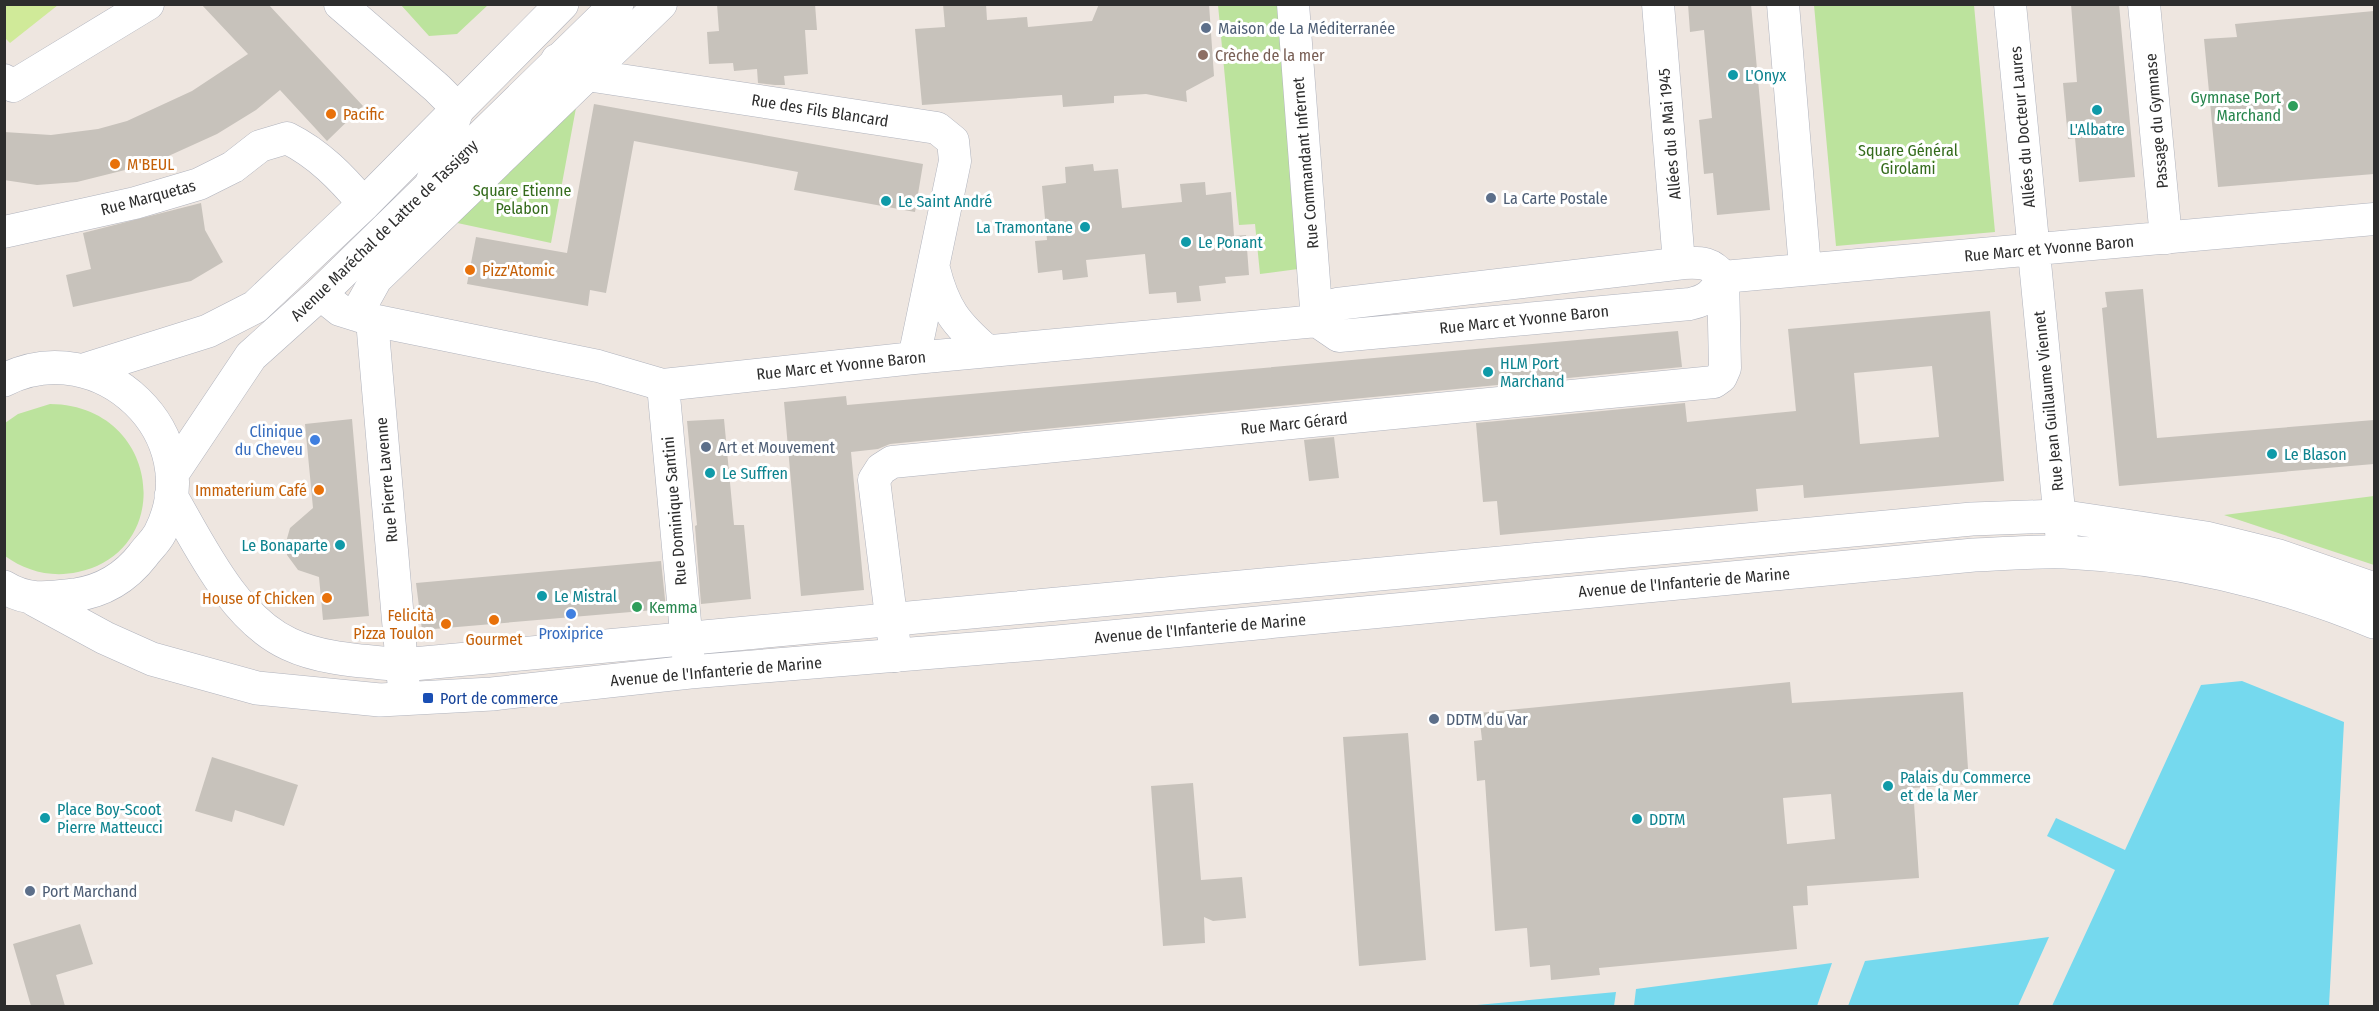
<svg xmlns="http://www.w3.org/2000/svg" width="2379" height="1011" viewBox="0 0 2379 1011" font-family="'Fira Sans Condensed',sans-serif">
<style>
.green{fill:#bce39d}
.pitch{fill:#d0ea99}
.water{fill:#75d9ee}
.building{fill:#c7c2bb;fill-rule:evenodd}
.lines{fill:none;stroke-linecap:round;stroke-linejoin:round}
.street-casing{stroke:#b0b3bd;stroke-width:33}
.secondary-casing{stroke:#b0b3bd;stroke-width:34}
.street{stroke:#fff;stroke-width:32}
.secondary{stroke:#fff;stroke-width:33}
.service-dot{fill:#5c6f8a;stroke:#fff;stroke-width:2}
.education-dot{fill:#8d6e63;stroke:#fff;stroke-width:2}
.culture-dot{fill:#0f9aa8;stroke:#fff;stroke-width:2}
.leisure-dot{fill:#2e9e5b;stroke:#fff;stroke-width:2}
.food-dot{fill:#e8710a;stroke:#fff;stroke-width:2}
.shop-dot{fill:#3f7fe0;stroke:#fff;stroke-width:2}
.transit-dot{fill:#1a4fb4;stroke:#fff;stroke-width:2}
.labels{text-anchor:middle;stroke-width:6;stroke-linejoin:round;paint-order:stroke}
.service-label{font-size:16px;fill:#4e5e75;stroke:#fff;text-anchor:start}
.education-label{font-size:16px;fill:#785e54;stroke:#fff;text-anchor:start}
.culture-label{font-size:16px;fill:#0d838f;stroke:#fff;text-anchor:start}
.leisure-label{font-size:16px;fill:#27864d;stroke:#fff;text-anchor:end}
.street-label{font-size:16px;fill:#2d2d2d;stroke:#fff}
.food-label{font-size:16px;fill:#c56008;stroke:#fff;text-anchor:start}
.park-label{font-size:16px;fill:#346b1c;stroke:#fff}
.shop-label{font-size:16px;fill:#366cbe;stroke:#fff;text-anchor:end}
.transit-label{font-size:16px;fill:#164399;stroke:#fff;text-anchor:start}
</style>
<rect width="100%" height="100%" fill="#eee6e0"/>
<!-- green -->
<path class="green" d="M401,5H488L457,34L429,36Z
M1218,5H1293L1313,267L1260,274L1255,224L1239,225Z
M1814,5H1974L1995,232L1836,246Z
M578,97L551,243L448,221Z
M50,404C161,405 177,551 78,572C51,578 26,571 5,556V423L18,414Z
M2374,496V565L2224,515Z"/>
<!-- pitch -->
<path class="pitch" d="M4,5L5,4L58,5L10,43L5,38Z"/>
<!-- water -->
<path class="water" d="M2242,681L2344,722L2329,1006H2052L2115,870L2047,836L2056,818L2125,850L2201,685Z
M2049,937L2018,1006H1848L1865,961Z
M1832,963L1817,1006H1634L1636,989Z
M1616,992L1614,1006H1464H1466Z"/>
<!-- building -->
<path class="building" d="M201,4H268L363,106L327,141L280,90L256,110L217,134L153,163L77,182L37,185L4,180V132L51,135L98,129L127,121L192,91L248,54Z
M717,4H815L817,30H805L808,74L784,76L785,85H775L758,83L757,69L734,71L733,63L709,64L707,32L719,31Z
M943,4H986L987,20L1027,17L1028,27L1092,21L1099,4H1209L1214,76L1186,91L1187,102L1146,94L1114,96V103L1063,107L1062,95L922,105L915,29L945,27Z
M1688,4H1751L1770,210L1717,215L1713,173L1704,174L1699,120L1712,118L1704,30L1690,32Z
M2071,4H2119L2135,177L2079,182L2075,138L2068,139L2063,83L2077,82Z
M2374,11V174L2218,187L2204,39L2237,37L2235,24Z
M594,104L923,164L915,212L794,190L798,172L634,141L606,293L590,290L588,306L467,284L476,237L567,253Z
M1093,164L1094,171L1118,169L1122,208L1182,202L1180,184L1205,182L1206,195L1231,192L1234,236L1246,235L1249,275L1225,277L1226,283L1199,286L1201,301L1177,303L1176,292L1149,294L1145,254L1086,260L1088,277L1063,280L1062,270L1038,273L1035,241L1047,240L1042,186L1066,183L1065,167Z
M201,203L205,230L223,262L191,281L73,307L66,275L91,269L83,233Z
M2143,289L2157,438L2374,420V464L2119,486L2102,308L2107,307L2105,292Z
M1990,311L2004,481L1804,498L1803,485L1756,489L1758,511L1500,535L1497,501L1483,502L1476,423L1685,403L1687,422L1796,411L1788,329ZM1932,366L1939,437L1860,444L1854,373Z
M1678,331L1682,367L890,444L878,449L851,452L864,590L801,596L784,402L846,396L847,405Z
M352,419L369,616L323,620L319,577L298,570L287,555L286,542L290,528L313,508L305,424Z
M724,419L734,525H744L751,599L701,604L695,526L697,525L687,421Z
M1334,437L1339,478L1309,481L1304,440Z
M661,561L666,609L422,630L416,583Z
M1790,682L1792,703L1963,692L1969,784L1913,788L1919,878L1807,886L1808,905L1793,906L1797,949L1599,968L1600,975L1551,980L1550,965L1530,967L1527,928L1495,931L1485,780L1477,781L1474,741L1482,740L1479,713ZM1831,794L1835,839L1787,844L1783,798Z
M1408,733L1426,960L1359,966L1343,737Z
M212,757L298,785L284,826L235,810L232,822L195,811Z
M1193,783L1201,880L1242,877L1246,918L1213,921L1204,917L1205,943L1163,946L1151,786Z
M80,924L93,964L56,975L65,1006H31L13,944Z"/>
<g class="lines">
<!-- street casing -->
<g class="street-casing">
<path id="street" d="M340,4L437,88L458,109L431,184
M1293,4L1317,321
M1658,4L1679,263
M1783,4L1805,268
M2010,4L2063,552
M2144,4L2166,238
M557,60L587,75L937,128L953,141L955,161L914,358
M4,80L13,86L148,4
M4,232L135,203L199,184L233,167L260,146L287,138C319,154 341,177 364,204
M934,269C944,309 956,324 987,351
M1723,277L2374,219
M320,294L340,310L372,320L598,366L663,385L914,358L1317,321L1337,304L1684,263C1702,262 1712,263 1723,277
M356,315L376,279L661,4
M372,320L404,689
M1317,321L1339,336L1690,304C1708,300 1714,294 1723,277
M663,385L689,665
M896,656L874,480L881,469L892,462L1714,382L1721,377L1725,368L1723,277"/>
</g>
<!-- secondary casing -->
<g class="secondary-casing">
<path id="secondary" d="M84,370L208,331L255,307L364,204L562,4
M4,380C100,331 210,435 160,533C156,541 148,548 143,555C126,577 103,591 75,595C49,598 28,602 4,587
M172,474L251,356L320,294L617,4
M171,496C200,546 234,619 289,644C323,660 365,661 402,665L1972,519L2059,516L2206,538L2279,556L2374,589
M35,600L105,638L152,659L257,688L380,700L492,694L690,672L1057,642L1974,555C2004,554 2035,551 2065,552C2169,557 2279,582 2374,622"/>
</g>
<!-- street -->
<use href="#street" class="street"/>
<!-- secondary -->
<use href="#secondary" class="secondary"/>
</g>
<!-- markers -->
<g class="service-dot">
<circle cx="1206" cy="28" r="6"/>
<circle cx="1491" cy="198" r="6"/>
<circle cx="706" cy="447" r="6"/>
<circle cx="1434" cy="719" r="6"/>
<circle cx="30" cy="891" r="6"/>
</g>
<circle class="education-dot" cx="1203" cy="55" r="6"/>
<g class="culture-dot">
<circle cx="1733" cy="75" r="6"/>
<circle cx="2097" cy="110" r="6"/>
<circle cx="886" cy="201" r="6"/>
<circle cx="1085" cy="227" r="6"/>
<circle cx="1186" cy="242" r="6"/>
<circle cx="1488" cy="372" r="6"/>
<circle cx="2272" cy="454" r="6"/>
<circle cx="710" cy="473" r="6"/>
<circle cx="340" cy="545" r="6"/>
<circle cx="542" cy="596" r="6"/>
<circle cx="1888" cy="786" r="6"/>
<circle cx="45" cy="818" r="6"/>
<circle cx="1637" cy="819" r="6"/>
</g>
<g class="leisure-dot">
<circle cx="2293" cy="106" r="6"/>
<circle cx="637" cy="607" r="6"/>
</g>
<g class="food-dot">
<circle cx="331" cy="114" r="6"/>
<circle cx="115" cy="164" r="6"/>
<circle cx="470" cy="270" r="6"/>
<circle cx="319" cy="490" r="6"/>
<circle cx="327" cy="598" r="6"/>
<circle cx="494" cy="620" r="6"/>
<circle cx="446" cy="624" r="6"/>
</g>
<g class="shop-dot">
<circle cx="315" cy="440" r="6"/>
<circle cx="571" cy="614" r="6"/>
</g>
<rect class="transit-dot" x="422" y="692" width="12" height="12" rx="3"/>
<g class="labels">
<!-- service labels -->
<g class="service-label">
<text x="1218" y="34">Maison de La Méditerranée</text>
<text x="1503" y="204">La Carte Postale</text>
<text x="718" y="453">Art et Mouvement</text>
<text x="1446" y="725">DDTM du Var</text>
<text x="42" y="897">Port Marchand</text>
</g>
<!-- education labels -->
<g class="education-label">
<text x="1215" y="61">Crèche de la mer</text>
</g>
<!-- culture labels -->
<g class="culture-label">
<text x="1745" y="81">L'Onyx</text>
<text x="2097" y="135" text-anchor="middle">L'Albatre</text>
<text x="898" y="207">Le Saint André</text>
<text x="1073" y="233" text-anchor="end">La Tramontane</text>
<text x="1198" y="248">Le Ponant</text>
<text x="1500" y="369">HLM Port<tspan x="1500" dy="18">Marchand</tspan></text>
<text x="2284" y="460">Le Blason</text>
<text x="722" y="479">Le Suffren</text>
<text x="328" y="551" text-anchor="end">Le Bonaparte</text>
<text x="554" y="602">Le Mistral</text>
<text x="1900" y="783">Palais du Commerce<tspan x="1900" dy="18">et de la Mer</tspan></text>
<text x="57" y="815">Place Boy-Scoot<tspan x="57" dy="18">Pierre Matteucci</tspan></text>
<text x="1649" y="825">DDTM</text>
</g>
<!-- leisure labels -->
<g class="leisure-label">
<text x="2281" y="103">Gymnase Port<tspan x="2281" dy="18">Marchand</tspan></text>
<text x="649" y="613" text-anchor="start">Kemma</text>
</g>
<!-- street labels -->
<g class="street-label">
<text transform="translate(820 110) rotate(9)" y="6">Rue des Fils Blancard</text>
<text transform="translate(2156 121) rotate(-95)" y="6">Passage du Gymnase</text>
<text transform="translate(2022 127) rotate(-95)" y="6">Allées du Docteur Laures</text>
<text transform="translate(1669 134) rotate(-95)" y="6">Allées du 8 Mai 1945</text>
<text transform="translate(1305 163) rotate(-95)" y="6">Rue Commandant Infernet</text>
<text transform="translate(148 197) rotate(-15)" y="6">Rue Marquetas</text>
<text transform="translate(384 230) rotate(-44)" y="6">Avenue Maréchal de Lattre de Tassigny</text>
<text transform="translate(2049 248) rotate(-5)" y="6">Rue Marc et Yvonne Baron</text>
<text transform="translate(1524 319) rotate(-6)" y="6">Rue Marc et Yvonne Baron</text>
<text transform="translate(841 365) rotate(-6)" y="6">Rue Marc et Yvonne Baron</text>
<text transform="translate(2048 401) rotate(-96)" y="6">Rue Jean Guillaume Viennet</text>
<text transform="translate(1294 423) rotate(-6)" y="6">Rue Marc Gérard</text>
<text transform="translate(386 480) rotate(-95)" y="6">Rue Pierre Lavenne</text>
<text transform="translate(674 511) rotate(-95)" y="6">Rue Dominique Santini</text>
<text transform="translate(1684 582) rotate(-5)" y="6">Avenue de l'Infanterie de Marine</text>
<text transform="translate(1200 628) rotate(-5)" y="6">Avenue de l'Infanterie de Marine</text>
<text transform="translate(716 671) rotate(-5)" y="6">Avenue de l'Infanterie de Marine</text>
</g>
<!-- food labels -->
<g class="food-label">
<text x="343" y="120">Pacific</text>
<text x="127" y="170">M'BEUL</text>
<text x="482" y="276">Pizz'Atomic</text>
<text x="307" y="496" text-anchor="end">Immaterium Café</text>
<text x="315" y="604" text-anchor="end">House of Chicken</text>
<text x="434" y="621" text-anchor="end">Felicità<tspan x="434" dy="18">Pizza Toulon</tspan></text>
<text x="494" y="645" text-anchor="middle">Gourmet</text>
</g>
<!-- park labels -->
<g class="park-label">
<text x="1908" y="156">Square Général<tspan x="1908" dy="18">Girolami</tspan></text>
<text x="522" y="196">Square Etienne<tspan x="522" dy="18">Pelabon</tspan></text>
</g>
<!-- shop labels -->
<g class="shop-label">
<text x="303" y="437">Clinique<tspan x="303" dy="18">du Cheveu</tspan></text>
<text x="571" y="639" text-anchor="middle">Proxiprice</text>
</g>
<!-- transit labels -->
<g class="transit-label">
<text x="440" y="704">Port de commerce</text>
</g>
</g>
<!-- border -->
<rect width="2379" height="1011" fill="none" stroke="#2d2d2d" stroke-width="12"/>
</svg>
